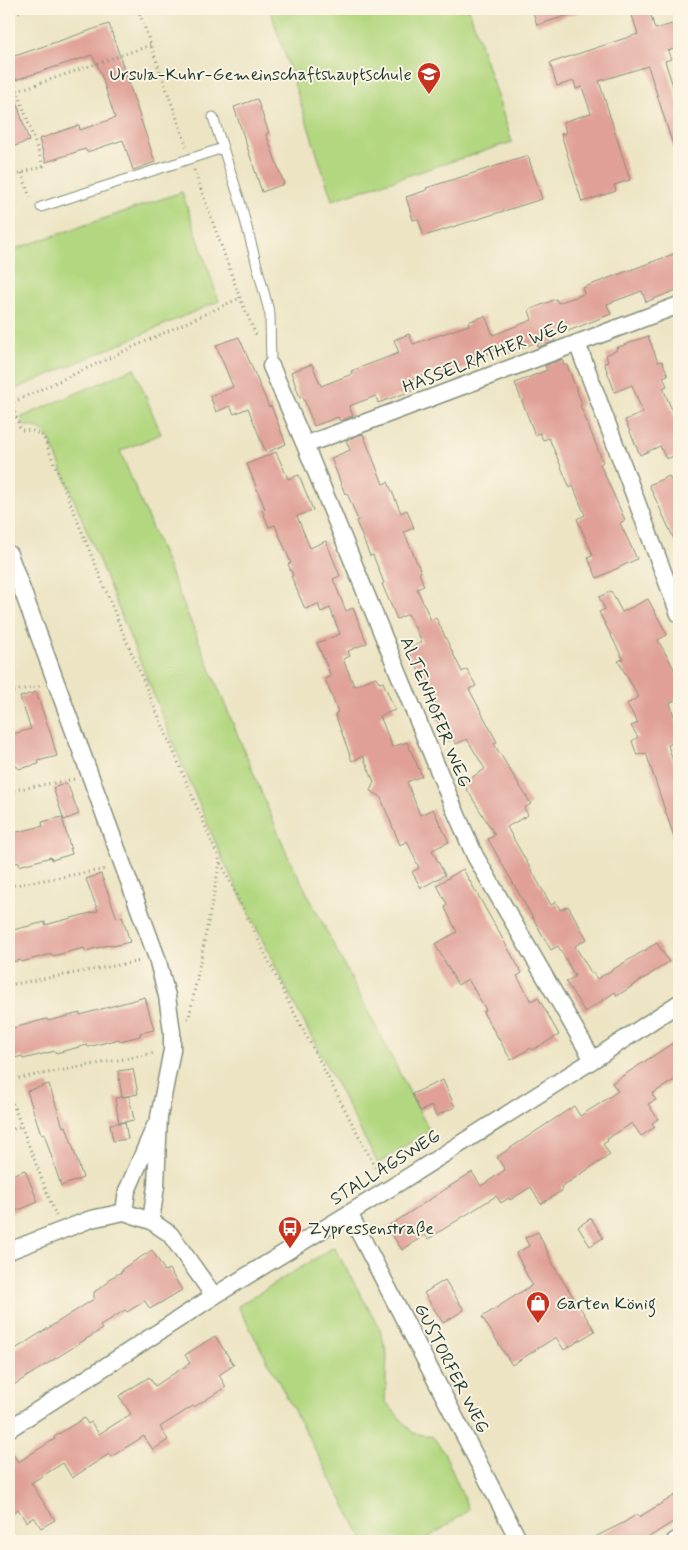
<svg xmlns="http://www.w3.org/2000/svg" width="688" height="1550" viewBox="0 0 688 1550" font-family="Mynerve,sans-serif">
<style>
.green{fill:#b3d780;stroke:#698a5a}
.building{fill:#e0a097}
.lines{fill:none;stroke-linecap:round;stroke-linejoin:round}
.service-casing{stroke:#86907c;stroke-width:11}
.minor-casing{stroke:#86907c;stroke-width:19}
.path{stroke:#86907c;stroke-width:3;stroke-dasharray:1 4;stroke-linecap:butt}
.service{stroke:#fff;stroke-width:9}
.minor{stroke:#fff;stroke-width:16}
.labels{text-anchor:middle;stroke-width:4;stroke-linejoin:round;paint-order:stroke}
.poi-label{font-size:18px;fill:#1f3d34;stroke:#fcf5e5;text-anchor:start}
.street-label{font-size:18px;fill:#1f3d34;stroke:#fcf5e5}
</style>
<rect width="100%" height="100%" fill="#fcf5e5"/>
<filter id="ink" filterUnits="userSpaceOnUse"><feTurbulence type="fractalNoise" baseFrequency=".02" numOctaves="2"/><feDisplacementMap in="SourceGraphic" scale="10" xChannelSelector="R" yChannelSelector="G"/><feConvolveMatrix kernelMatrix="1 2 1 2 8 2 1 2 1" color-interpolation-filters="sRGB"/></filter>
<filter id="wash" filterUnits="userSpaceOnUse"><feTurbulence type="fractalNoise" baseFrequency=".0096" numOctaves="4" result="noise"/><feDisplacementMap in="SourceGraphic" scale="20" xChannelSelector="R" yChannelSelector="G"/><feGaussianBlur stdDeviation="1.12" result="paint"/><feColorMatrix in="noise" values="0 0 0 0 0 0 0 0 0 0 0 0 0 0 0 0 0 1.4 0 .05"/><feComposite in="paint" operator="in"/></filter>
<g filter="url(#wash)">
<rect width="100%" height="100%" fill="#ece4c3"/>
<!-- green -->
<path class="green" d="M270,9H469L512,142L332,200Z
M182,192L219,301L9,392V251Z
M134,368L161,434L120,451L287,854L429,1130L378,1164L287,990L223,860L179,757L49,438C42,430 35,425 23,426L22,417Z
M334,1247L380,1329L387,1354L385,1401L413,1433L433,1437L444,1452L469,1510L424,1541H364L238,1306Z"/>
<g id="blocks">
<!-- building -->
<path class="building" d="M532,9H579V12L537,25Z
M630,9H649L655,29L679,22V47L668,51L671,59L665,61L679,105V154L676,155L648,66L599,81L630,180L614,185L616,191L582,202L561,134L566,133L563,122L591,113L582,87L576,89L574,81L557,86L550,63L638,34Z
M109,24L155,162L133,170L123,140L87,152L85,149L46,162L39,139L79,125L80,130L115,118L100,71L92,55L9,82V58Z
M12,88L29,141L9,148V89Z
M257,99L269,133L266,134L284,184L262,192L234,107Z
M528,156L542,199L424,236L418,219L413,220L406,197L427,190L426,188Z
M679,252V289L646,302L642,291L607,304L611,314L553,337L555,341L538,347L537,342L508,353L505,346L475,359L477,364L442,378L439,370L410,380L414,390L378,403L376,396L349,406L353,416L340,421L338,417L314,426L303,397L300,398L291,372L312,364L321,386L352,374L351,371L399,353L394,340L409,334L413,344L469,325L468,322L485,316L493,335L532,320L529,310L556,299L558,303L584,294L582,288Z
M648,336L658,362L662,361L668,375L663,377L667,386L663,388L679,428V454L666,459L660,446L640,455L625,420L643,413L632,385L615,392L604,363L608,362L606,355L617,350L616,348Z
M239,337L269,407L271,406L286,444L266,453L248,408L234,414L230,406L216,412L210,396L233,387L216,345Z
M562,359L564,365H567L582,404L580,405L603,462L600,464L625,520L620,523L637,559L597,578L588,558L593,555L577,519L585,515L573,486L570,488L549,438L543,440L540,433L535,435L515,383L547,370L545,366Z
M363,434L383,484L388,482L401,513L407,510L414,528L404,532L421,572L419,573L424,586L417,589L431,620L436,618L462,672L467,669L476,686L469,689L497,742L494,744L531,804L524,808L528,815L507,827L551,905L556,902L560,910L568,906L587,939L575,946L592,974L593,973L597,979L657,943L669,962L617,996L615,992L585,1012L566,982L575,976L558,946L551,950L488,839L495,835L463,783L485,769L467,739L456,744L453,739L449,741L434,715L437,714L433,707L436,705L408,649L422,642L408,614L397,619L382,584L384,583L373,555L370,556L356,521L358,520L347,493L345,494L331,458L350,450L346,440Z
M276,452L288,479L299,475L313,510L297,516L310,548L326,541L340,576L333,579L346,611L353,608L367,643L348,651L350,656L343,659L354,686L376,677L379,683L383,682L395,710L380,716L390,741L392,747L407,742L422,776L407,782L420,815L433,809L449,842L432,850L445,875L421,888L412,872L419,868L407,841L400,845L380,796L370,791L374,782L363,756L352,761L335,714L338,712L325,679L331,676L317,643L340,634L330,608L321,612L318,604L305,609L291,576H293L288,564L291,563L275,525L269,527L262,510L265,509L247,464Z
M669,476L679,498V550L649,485Z
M611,591L622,612L648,599L667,635L658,640L679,678V698L670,703L679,733V741L668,745L679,780V843H676L646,753L637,755L632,741L638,737L631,726L638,723L627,704L639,697L618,661L623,659L599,612L605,609L599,597Z
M36,692L51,735L57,756L38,761L39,764L18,769L17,766L9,768V735L31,729L20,697Z
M67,783L79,814L64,820L53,788Z
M62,817L72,854L52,860L51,857L19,866V862L9,865V834L43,826L42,822Z
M463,869L522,973L517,976L531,1001L538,997L559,1035L532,1050L531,1048L511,1060L483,1012L486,1010L468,979L458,985L435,944L457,932L445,908L447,904L437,885Z
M101,874L117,918L122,916L130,942L113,946L112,944L85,951L84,948L53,956L52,954L21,962L20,960L9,963V931L45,922V925L98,911L86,879Z
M145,997L154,1030L140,1033V1036L120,1041L119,1039L88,1047L87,1045L56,1053L55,1051L23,1059L22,1056L11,1059L9,1049V1029L47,1019L48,1021L80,1013V1015Z
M679,1039V1077L652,1094L656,1100L648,1104L658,1119L652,1123L655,1127L641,1136L632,1123L607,1139L608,1141L603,1144L610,1155L561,1187L563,1190L541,1204L531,1187L510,1200L509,1198L501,1203L496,1196L428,1239L425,1235L402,1250L387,1227L472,1172L481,1186L505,1170L497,1157L574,1106L580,1116L599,1104L618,1091L612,1083Z
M133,1069L138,1094L122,1097L118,1071Z
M443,1080L455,1107L436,1116L432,1106L420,1111L412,1094Z
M49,1084L63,1127L66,1126L83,1178L61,1186L44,1133L41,1134L27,1091Z
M129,1096L134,1120L119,1123L115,1098Z
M125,1122L128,1139L113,1141L110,1124Z
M25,1170L38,1202L9,1214V1176Z
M591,1218L603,1238L590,1246L578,1227Z
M538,1232L556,1270L595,1331L564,1350L556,1337L512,1365L482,1317L532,1285L516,1253L529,1246L525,1238Z
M152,1250L165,1271L169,1269L182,1290L150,1309L145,1301L127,1312L125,1310L100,1326L102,1329L9,1388V1353L94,1299V1292L109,1282L107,1280L123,1271L122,1269Z
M445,1280L464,1310L443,1323L424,1293Z
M215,1336L234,1365L219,1375L226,1387L194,1407L193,1406L160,1427L168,1440L153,1450L144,1436L111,1457L109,1454L72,1478L63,1463L31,1483L55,1520L41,1528L34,1517L26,1522L18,1509L9,1515V1448L18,1462L55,1439L54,1437L84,1418L88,1424L91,1422L99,1434L131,1414L119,1396L149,1377L155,1386L190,1363L185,1355Z
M679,1493V1518L643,1541H587L625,1522L637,1514L639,1517Z"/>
</g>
</g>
<g filter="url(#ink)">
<use href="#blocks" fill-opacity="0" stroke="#86907c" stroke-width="1"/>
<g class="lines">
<!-- service casing -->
<g class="service-casing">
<path id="service" d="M213,117L240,201L270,315L271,366
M41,207L223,148"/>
</g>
<!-- minor casing -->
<g class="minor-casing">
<path id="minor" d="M577,343L679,614
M271,366L305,445L453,806L475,856L593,1060
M305,445L679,305
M9,554L157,958L167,996L172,1032V1050L159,1117L156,1186L151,1221
M124,1212L127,1191L155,1126
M349,1213L519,1541
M9,1251L91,1219L124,1212L151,1221L170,1234L214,1296
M9,1429L214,1296L392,1187L593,1060L679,1003
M675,1541L679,1539"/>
</g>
<!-- path -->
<path class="path" d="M138,9L187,147
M9,15L27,9
M9,66L43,166L9,177
M17,91L151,45
M194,170L240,298L256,335
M22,173L30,198L33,200
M11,403L21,430L33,431L43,436L121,628L220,861L287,999L374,1165L381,1174
M9,404L240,298
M9,692L40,686
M9,791L75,779
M9,886L107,869
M9,985L141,961
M187,1019L189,1018L220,862
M9,1080L156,1053
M9,1094L56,1216
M9,1131L21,1126"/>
<!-- service -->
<use href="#service" class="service"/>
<!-- minor -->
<use href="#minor" class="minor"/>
</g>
</g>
<!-- icons -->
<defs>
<g id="school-pin" transform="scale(1.25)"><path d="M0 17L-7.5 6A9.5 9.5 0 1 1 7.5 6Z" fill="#c8321e" stroke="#fcf5e5"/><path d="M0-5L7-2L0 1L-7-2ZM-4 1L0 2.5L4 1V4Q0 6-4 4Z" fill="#fff"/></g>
<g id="bus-pin" transform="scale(1.25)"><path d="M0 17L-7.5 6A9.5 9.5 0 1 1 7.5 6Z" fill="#c8321e" stroke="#fcf5e5"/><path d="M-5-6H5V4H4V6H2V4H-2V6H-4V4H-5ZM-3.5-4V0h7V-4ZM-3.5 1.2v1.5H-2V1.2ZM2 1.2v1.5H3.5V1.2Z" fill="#fff"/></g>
<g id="shop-pin" transform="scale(1.25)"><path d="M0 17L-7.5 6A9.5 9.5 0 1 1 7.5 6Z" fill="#c8321e" stroke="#fcf5e5"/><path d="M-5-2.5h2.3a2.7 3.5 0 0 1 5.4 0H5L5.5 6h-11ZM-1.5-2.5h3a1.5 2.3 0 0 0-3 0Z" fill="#fff"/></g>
</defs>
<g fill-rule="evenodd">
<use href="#school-pin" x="429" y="74"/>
<use href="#bus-pin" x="290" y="1228"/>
<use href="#shop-pin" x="538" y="1303"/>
</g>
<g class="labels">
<!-- poi labels -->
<g class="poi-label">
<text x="412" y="80" text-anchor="end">Ursula-Kuhr-Gemeinschaftshauptschule</text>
<text x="308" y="1234">Zypressenstraße</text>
<text x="556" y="1309">Garten König</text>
</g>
<!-- street labels -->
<g class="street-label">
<text transform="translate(485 356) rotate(-21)" y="6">HASSELRATHER WEG</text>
<text transform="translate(436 712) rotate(68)" y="6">ALTENHOFER WEG</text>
<text transform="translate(385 1167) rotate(-32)" y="6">STALLAGSWEG</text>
<text transform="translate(452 1368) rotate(63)" y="6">GUSTORFER WEG</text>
</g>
</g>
<!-- margin -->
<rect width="688" height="1550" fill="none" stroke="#fcf5e5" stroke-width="30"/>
</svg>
